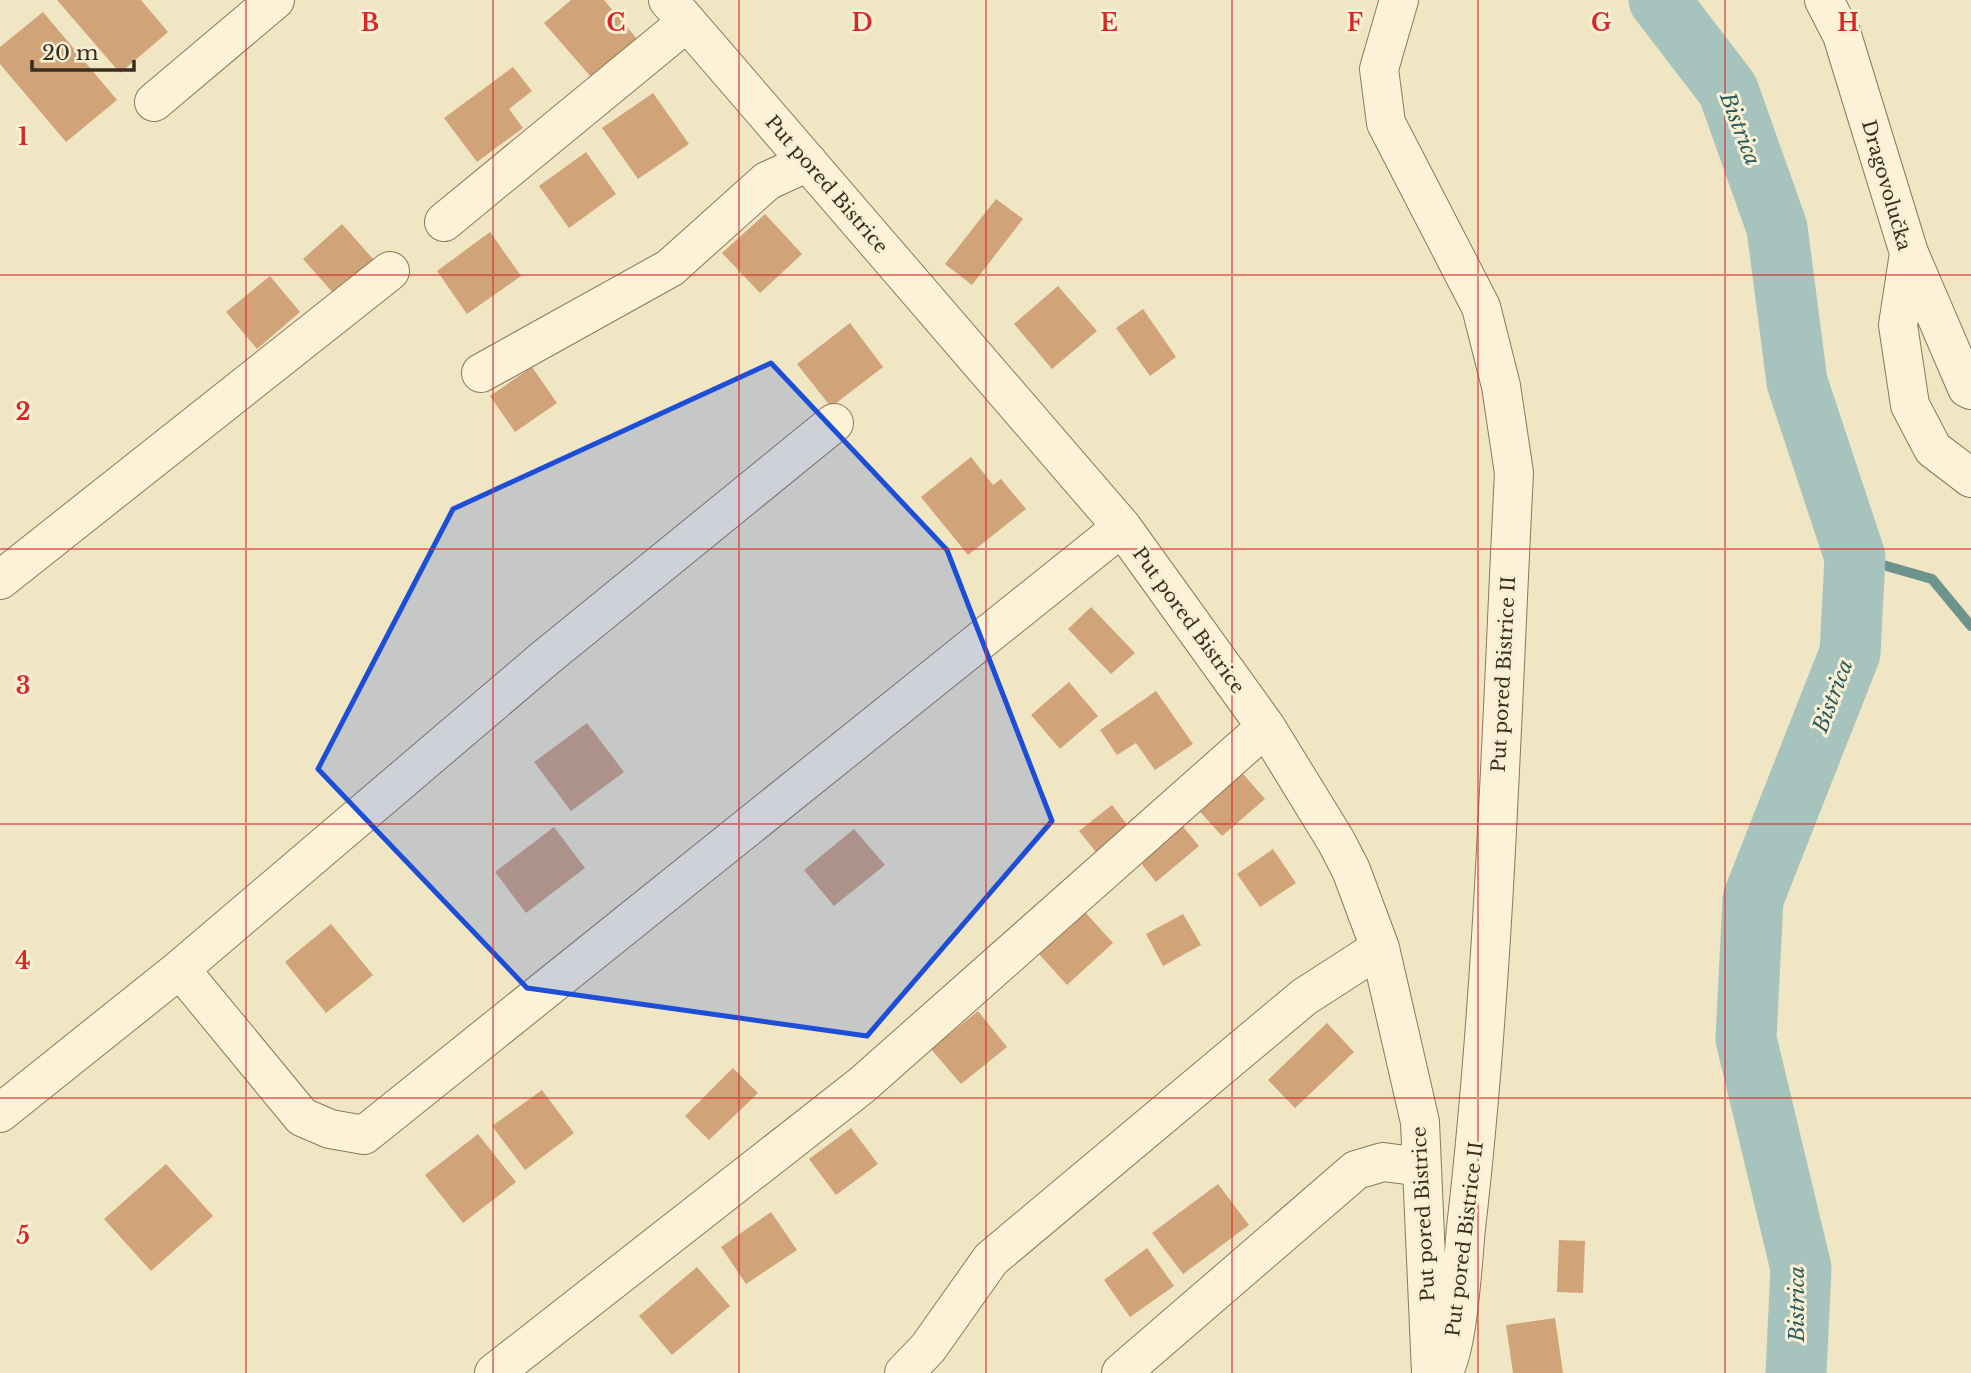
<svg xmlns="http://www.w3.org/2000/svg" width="1971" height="1373" viewBox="0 0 1971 1373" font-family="'Libre Baskerville',serif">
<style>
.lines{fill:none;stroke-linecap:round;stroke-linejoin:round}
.stream{stroke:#6c938c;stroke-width:10}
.river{stroke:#a6c4bd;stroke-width:61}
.building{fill:#d1a378}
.minor-casing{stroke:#8d7859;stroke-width:40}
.minor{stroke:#fbf2d8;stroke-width:38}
.marked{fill:#1d4ed8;fill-opacity:0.2;stroke:#1d4ed8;stroke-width:5;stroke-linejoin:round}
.grid{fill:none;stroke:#d62828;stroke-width:2;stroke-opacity:0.55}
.labels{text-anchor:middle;stroke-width:6;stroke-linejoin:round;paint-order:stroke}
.street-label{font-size:19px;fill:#3c2e1e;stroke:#f7f0d4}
.water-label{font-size:21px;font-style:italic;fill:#2d5c5c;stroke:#f7f0d4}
.grid-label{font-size:23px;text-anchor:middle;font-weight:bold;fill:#d62828;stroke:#f7f0d4;stroke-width:6;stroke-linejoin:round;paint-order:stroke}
</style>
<rect width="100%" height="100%" fill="#f1e6c4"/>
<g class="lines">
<!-- stream -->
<path class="stream" d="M1855,557L1932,579L1971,626"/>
<!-- river -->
<path class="river" d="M1659,0L1728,90L1777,228L1797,382L1855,557L1850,653L1753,899L1746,1039L1801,1268L1796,1373"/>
</g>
<!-- building -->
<path class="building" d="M57,0H141L168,32L120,73Z
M571,0H604L643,46L598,85L544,23Z
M43,12L117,100L66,142L0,64V47Z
M513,67L532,91L509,109L523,128L477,162L444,118Z
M653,93L689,144L638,179L602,128Z
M586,152L616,194L569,228L539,186Z
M996,199L1023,219L972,285L945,264Z
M765,214L802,254L760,293L722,253Z
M342,224L374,260L335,295L303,259Z
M490,232L521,276L467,314L437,271Z
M270,276L300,312L257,349L226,312Z
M1058,286L1097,331L1052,369L1014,324Z
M1143,309L1176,357L1150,376L1116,328Z
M850,323L883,367L831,407L797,364Z
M532,367L557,403L515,432L490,396Z
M971,457L993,485L1001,479L1026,509L968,555L921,497Z
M1091,607L1135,653L1111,674L1068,629Z
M1069,682L1098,716L1060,749L1031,715Z
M1156,691L1193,744L1155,770L1136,743L1117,755L1100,730Z
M587,723L624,772L571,811L534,762Z
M1237,767L1265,799L1222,836L1194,805Z
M1112,805L1129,827L1096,852L1079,831Z
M1175,817L1199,846L1156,882L1132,852Z
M554,827L585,868L526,913L495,872Z
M854,829L885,865L834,906L804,870Z
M1273,849L1296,883L1260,907L1237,874Z
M1085,912L1113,943L1067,985L1039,954Z
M1183,914L1201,945L1163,966L1146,934Z
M331,924L373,975L326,1013L285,962Z
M978,1011L1007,1047L961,1084L931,1049Z
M1327,1023L1354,1052L1295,1108L1268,1080Z
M733,1068L758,1093L709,1140L685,1116Z
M542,1090L574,1133L525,1170L492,1126Z
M851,1128L878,1164L836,1195L809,1159Z
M478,1134L516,1182L463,1223L425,1175Z
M166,1164L213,1216L151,1271L104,1219Z
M1218,1184L1249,1225L1183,1274L1152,1233Z
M771,1212L797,1250L746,1284L721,1247Z
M1559,1240L1585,1241L1583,1293L1557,1292Z
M1147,1248L1174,1286L1130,1317L1104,1280Z
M697,1267L730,1306L672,1355L639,1316Z
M1555,1318L1563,1373H1513L1506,1325Z"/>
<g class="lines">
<!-- minor casing -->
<g class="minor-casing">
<path id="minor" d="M668,0L1122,527L1266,727L1336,841L1351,870L1380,948L1420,1122L1431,1373
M1399,0L1379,69L1386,123L1481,307L1501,386L1514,473C1501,725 1495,977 1466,1228C1463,1259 1458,1350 1443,1373
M1824,0L1842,35L1909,253L1898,325L1910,405L1933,449L1971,478
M154,102L275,0
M444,222L686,23
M1909,253L1967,388L1971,390
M481,373L670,268L767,181L808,162
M0,580L390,271
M180,969L302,1117L330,1129L364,1135L1122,527
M0,1113L180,969L544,659L834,423
M494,1373L862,1085L1266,727
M904,1373L928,1348L991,1259L1304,997L1380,948
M1121,1373L1356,1170L1383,1162L1422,1167"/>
</g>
<!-- minor -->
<use href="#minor" class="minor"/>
</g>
<!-- marked area -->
<path class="marked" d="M771,363L947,550L1052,821L867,1036L527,988L318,769L453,509Z"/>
<!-- grid -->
<path class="grid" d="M246,0V1373M493,0V1373M739,0V1373M986,0V1373M1232,0V1373M1478,0V1373M1725,0V1373M0,275H1971M0,549H1971M0,824H1971M0,1098H1971"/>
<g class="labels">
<!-- street labels -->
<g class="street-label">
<text transform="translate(827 184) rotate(49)" y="7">Put pored Bistrice</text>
<text transform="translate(1887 185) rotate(74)" y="7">Dragovolučka</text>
<text transform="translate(1189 620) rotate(54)" y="7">Put pored Bistrice</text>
<text transform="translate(1503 674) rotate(-87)" y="7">Put pored Bistrice II</text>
<text transform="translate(1423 1214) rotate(-93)" y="7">Put pored Bistrice</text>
<text transform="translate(1464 1239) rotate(-83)" y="7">Put pored Bistrice II</text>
</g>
<!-- water labels -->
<g class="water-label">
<text transform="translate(1740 129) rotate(69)" y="7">Bistrica</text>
<text transform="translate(1833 696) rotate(-69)" y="7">Bistrica</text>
<text transform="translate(1797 1304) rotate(-90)" y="7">Bistrica</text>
</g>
</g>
<g class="grid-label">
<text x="370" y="31">B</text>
<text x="616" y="31">C</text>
<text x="862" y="31">D</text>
<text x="1109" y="31">E</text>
<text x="1355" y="31">F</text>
<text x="1601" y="31">G</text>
<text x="1848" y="31">H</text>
<text x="23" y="145">1</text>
<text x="23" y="420">2</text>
<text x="23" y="694">3</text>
<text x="23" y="969">4</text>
<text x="23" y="1244">5</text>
</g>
<!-- scale -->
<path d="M32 60v10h102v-10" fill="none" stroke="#3c2e1e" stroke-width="3.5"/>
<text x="42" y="60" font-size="21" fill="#3c2e1e" stroke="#f7f0d4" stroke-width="5" paint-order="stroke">20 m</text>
</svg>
